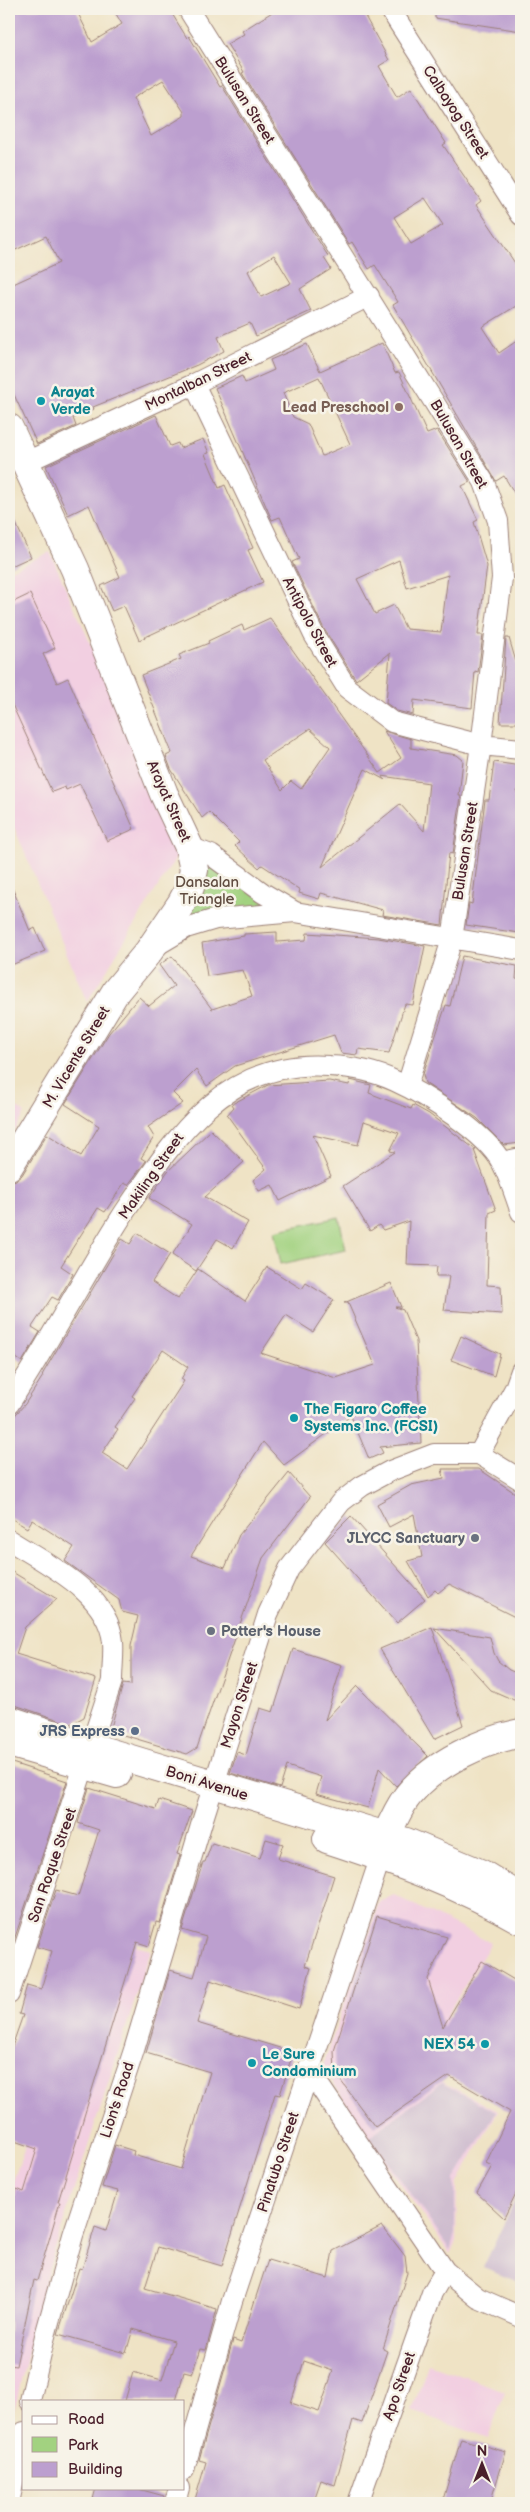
<svg xmlns="http://www.w3.org/2000/svg" width="530" height="2512" viewBox="0 0 530 2512" font-family="'Balsamiq Sans',sans-serif">
<style>
.built{fill:#f2cfe1}
.industrial{fill:#cfbdcf}
.green{fill:#a2d280;stroke:#767856}
.building{fill:#bc9fcf;fill-rule:evenodd}
.lines{fill:none;stroke-linecap:round;stroke-linejoin:round}
.street-casing{stroke:#9c8178;stroke-width:22}
.secondary-casing{stroke:#9c8178;stroke-width:30}
.street{stroke:#fff;stroke-width:20}
.secondary{stroke:#fff;stroke-width:28}
.culture-dot{fill:#0f9aa8;stroke:#f7f3e8;stroke-width:2}
.education-dot{fill:#8d6e63;stroke:#f7f3e8;stroke-width:2}
.worship-dot{fill:#6b7280;stroke:#f7f3e8;stroke-width:2}
.service-dot{fill:#5c6f8a;stroke:#f7f3e8;stroke-width:2}
.labels{text-anchor:middle;stroke-width:5;stroke-linejoin:round;paint-order:stroke}
.street-label{font-size:15px;fill:#4a1f2b;stroke:#f7f3e8}
.culture-label{font-size:15px;font-weight:bold;fill:#0d838f;stroke:#f7f3e8;text-anchor:start}
.education-label{font-size:15px;font-weight:bold;fill:#785e54;stroke:#f7f3e8;text-anchor:end}
.park-label{font-size:15px;fill:#604c40;stroke:#f7f3e8}
.worship-label{font-size:15px;font-weight:bold;fill:#5b616d;stroke:#f7f3e8;text-anchor:end}
.service-label{font-size:15px;font-weight:bold;fill:#4e5e75;stroke:#f7f3e8;text-anchor:end}
</style>
<rect width="100%" height="100%" fill="#f7f3e8"/>
<filter id="ink" filterUnits="userSpaceOnUse"><feTurbulence type="fractalNoise" baseFrequency=".02" numOctaves="2"/><feDisplacementMap in="SourceGraphic" scale="10" xChannelSelector="R" yChannelSelector="G"/><feConvolveMatrix kernelMatrix="1 2 1 2 8 2 1 2 1" color-interpolation-filters="sRGB"/></filter>
<filter id="wash" filterUnits="userSpaceOnUse"><feTurbulence type="fractalNoise" baseFrequency=".0096" numOctaves="4" result="noise"/><feDisplacementMap in="SourceGraphic" scale="20" xChannelSelector="R" yChannelSelector="G"/><feGaussianBlur stdDeviation="1.12" result="paint"/><feColorMatrix in="noise" values="0 0 0 0 0 0 0 0 0 0 0 0 0 0 0 0 0 1.4 0 .05"/><feComposite in="paint" operator="in"/></filter>
<g filter="url(#wash)">
<rect width="100%" height="100%" fill="#efe3c5"/>
<!-- built -->
<path class="built" d="M50,552L181,849L87,1002L9,815V571Z
M9,1102L25,1113L9,1141Z
M394,1895L491,1943L448,2013L442,2082L498,2111L457,2184L456,2241L450,2254L365,2134L323,2066L379,1902Z
M101,1937L151,1950L47,2274L9,2431V2192Z
M428,2364L505,2391L488,2438L412,2411Z"/>
<!-- industrial -->
<path class="industrial" d="M442,2083L496,2112L455,2179V2234L450,2250L370,2136Z
M521,2187V2283L483,2268Z"/>
<!-- green -->
<path class="green" d="M195,848L272,907L165,928Z
M339,1217L346,1250L281,1264L274,1231Z"/>
<g id="blocks">
<!-- building -->
<path class="building" d="M9,9H76L92,42L122,24L113,9H169L187,38L189,36L220,87L222,86L328,256L324,258L331,269L300,289L311,311L256,336L250,323L218,337L224,351L197,365L93,407L94,409L73,418L76,426L37,444L9,384V286L59,263L46,236L9,253ZM163,80L184,112V116L151,136L133,98ZM274,255L291,283L261,297L248,271Z
M277,9H361L389,60L379,66L397,97L411,88L446,143L443,145L481,201L476,205L521,272V303L482,327L499,353L521,338V504L504,476L496,481L393,305L398,302L375,265L369,269L352,242L349,244L242,73L244,72L227,44L244,34L242,31ZM425,198L443,225L411,244L394,217Z
M435,9H521V31L435,18Z
M382,343L395,373L399,372L427,434L437,430L470,482L462,486L478,520L474,522L487,566L478,635H483L478,672L475,671L472,708L414,700L413,715L397,711L386,703L390,653L356,680L324,629L292,562L299,559L280,517L272,520L215,388L242,376L245,383L274,370L270,360L307,344L320,371ZM319,377L350,444L322,456L308,424L293,417L283,393ZM399,560L407,588L448,575L441,632L406,629L394,605L375,614L357,579Z
M156,415L170,446L178,443L180,448L203,439L209,453L205,454L219,488L225,485L253,548L248,550L263,582L139,640L124,606L112,611L101,586L120,577L89,505L68,515L46,466Z
M9,508L31,557L9,567Z
M30,594L55,648L43,654L57,683L68,678L134,829L107,841L80,784L66,790L65,787L52,792L9,698V604Z
M270,618L380,773L401,758L384,731L411,739V748L457,755L463,760L459,796H461L453,854L449,853L442,925L382,915L383,910L321,893L319,899L299,893L300,890L262,865L259,868L235,846L239,842L209,812L202,818L171,769L166,756L172,753L141,675L181,659L179,655L209,643L208,641L242,625L244,630ZM310,729L330,747L301,789L291,781L282,790L263,760ZM365,769L385,780L382,776L429,783L424,831L400,804L322,867Z
M506,638H509L519,672H521V723H500Z
M494,762L521,766L517,793H521V914L519,933L466,925L469,903L472,904L485,800H489Z
M9,880L30,931L35,928L45,951L9,966Z
M277,932V942L306,940L307,933L378,938L425,946L413,1005L405,1004L389,1053L358,1049L357,1055L341,1053L334,1035L235,1066L207,1086L196,1070L173,1093L183,1103L148,1127L154,1137L141,1158L146,1161L128,1185L124,1183L105,1212L98,1208L61,1266L73,1274L58,1300L52,1297L32,1327L40,1332L22,1362L9,1353V1182L16,1180L22,1175L47,1134L81,1156L99,1126L65,1104L109,1033L139,997L149,1006L174,986L159,965L172,956L212,1009L252,996L243,970L207,976L202,943L244,936V934Z
M462,956L517,966L516,979L521,980V1143L504,1145L477,1118L425,1083L423,1074L446,1005L450,1006Z
M350,1080L371,1085L369,1093L411,1109L413,1105L429,1114L476,1150H474L496,1210L489,1213L487,1285L501,1286L502,1314L444,1310L449,1276H436L437,1266L407,1265L409,1221L383,1230L379,1225L370,1231L343,1186L395,1152L390,1151L399,1133L364,1121L358,1145L313,1135L331,1176L280,1201L272,1185L259,1191L253,1180L266,1169L227,1115L234,1107L232,1104L268,1085L329,1081L349,1085Z
M211,1130L244,1162L205,1197L248,1222L233,1248L217,1239L196,1271L172,1255L192,1224L149,1198L168,1171Z
M137,1233L170,1254L152,1282L178,1299L198,1269L245,1301L267,1267L302,1289L306,1283L334,1300L313,1332L286,1315L261,1353L336,1378L375,1365L348,1303H344L391,1283L401,1307H395L403,1310L416,1341L421,1443L380,1447L383,1453L369,1459L351,1416L284,1465L263,1442L191,1556L225,1568L239,1535L289,1473L310,1497L263,1558L197,1748L187,1754L110,1731L123,1684L131,1685V1646L138,1616L122,1612L119,1600L65,1561L74,1547L32,1520L27,1528L9,1517V1422L25,1404L43,1376L42,1375L122,1239L130,1244ZM163,1350L188,1367L181,1379L184,1381L127,1469L102,1453L118,1429L115,1427L135,1398L132,1396Z
M461,1336L500,1354L494,1376L451,1360Z
M442,1469H479L521,1497V1620L449,1584L438,1593L435,1590L428,1596L408,1561L422,1557L414,1514L389,1527L377,1504L411,1485L444,1478Z
M351,1516L425,1599L397,1623L325,1542Z
M9,1570L57,1599L25,1627L16,1654L96,1679L84,1717L71,1724L9,1703Z
M432,1627L463,1725L434,1739L380,1649Z
M434,1628L490,1637L494,1653L498,1661L509,1670L521,1675V1703L491,1690Z
M293,1649L342,1665L325,1720L357,1686L428,1756L396,1786L379,1768L368,1808L316,1794L321,1777L287,1766L280,1788L230,1773L237,1752L246,1755L260,1708L273,1712Z
M9,1762L67,1781L14,1940L9,1939Z
M89,1788L156,1809L159,1800L192,1811L177,1854L180,1855L160,1923L156,1922L149,1946L137,1942L58,2202H60L37,2281L34,2280L16,2366L9,2365V2215L17,2189L24,2192L37,2149L9,2139V2055L23,2015L19,2014L27,1985L41,1989L52,1951L37,1947L56,1890L78,1896L99,1830L78,1823Z
M266,1839L283,1844L278,1859L334,1876L305,1966L311,1968L299,2009L210,1980L197,2023L293,2052L280,2095L275,2094L222,2266L158,2247L145,2288L217,2309L206,2350L200,2349L192,2374L184,2372L176,2401H125L133,2372L162,2380L174,2341L133,2329L126,2353L58,2334L79,2268L82,2269L95,2227L106,2231L118,2191L102,2187L115,2145L134,2151L133,2155L181,2169L210,2072L146,2053L170,1970L194,1977L206,1937L182,1930L203,1862H205L212,1843L260,1858Z
M377,1916L447,1937L428,1979L443,2027L482,1961L521,1984V2183L504,2218L477,2193L492,2166L486,2163L510,2112L449,2076L375,2127L335,2073L334,2051Z
M382,2226L405,2256L407,2273L383,2349L387,2351L375,2386L362,2423L353,2420L335,2485L321,2480L313,2503H194L206,2462L199,2460L233,2340L241,2343L268,2260L328,2278L333,2251ZM304,2361L333,2371L319,2412L291,2403Z
M461,2439L506,2452L490,2503H442Z
M96,2488H135L164,2496L163,2503H92Z"/>
</g>
</g>
<g filter="url(#ink)">
<use href="#blocks" fill-opacity="0" stroke="#9c8178" stroke-width="1"/>
<g class="lines">
<!-- street casing -->
<g class="street-casing">
<path id="street" d="M188,9L484,482L498,521L502,578L481,745L452,939L407,1086
M390,9L521,215
M194,384L314,635L347,688L392,722L481,745L521,749
M24,463L194,384L369,296
M189,847L211,855L263,893L295,912L521,950
M154,947L186,928L216,919L295,912
M502,1162L521,1158
M9,1404C50,1342 84,1275 124,1213C175,1137 226,1058 329,1066C353,1067 374,1071 395,1081C426,1095 486,1133 502,1163C510,1178 515,1196 521,1212
M479,1454L515,1388L521,1371
M9,1540C46,1564 108,1592 113,1642C114,1655 112,1668 112,1681L9,1994
M308,2069L445,2271L478,2298L521,2317
M30,2401L45,2336L73,2235L134,2050L202,1822L268,1614L289,1569L341,1502L362,1486L390,1471L434,1454H479L521,1480
M184,2470L232,2301L381,1856
M9,2503L24,2432
M175,2503L179,2488
M358,2503L432,2293L445,2271"/>
</g>
<!-- secondary casing -->
<g class="secondary-casing">
<path id="secondary" d="M9,428L75,569L164,794L189,847L194,870L190,887L181,904L149,951L116,991L9,1166
M9,1720L91,1747L406,1842L482,1874L521,1898
M9,1743L117,1774
M385,1837C393,1823 399,1805 410,1793C436,1762 482,1741 521,1733
M327,1839C395,1861 460,1885 521,1920"/>
</g>
<!-- street -->
<use href="#street" class="street"/>
<!-- secondary -->
<use href="#secondary" class="secondary"/>
</g>
</g>
<!-- markers -->
<g class="culture-dot">
<circle cx="41" cy="401" r="5"/>
<circle cx="294" cy="1418" r="5"/>
<circle cx="485" cy="2044" r="5"/>
<circle cx="252" cy="2063" r="5"/>
</g>
<circle class="education-dot" cx="399" cy="407" r="5"/>
<g class="worship-dot">
<circle cx="475" cy="1538" r="5"/>
<circle cx="211" cy="1631" r="5"/>
</g>
<circle class="service-dot" cx="135" cy="1731" r="5"/>
<g class="labels">
<!-- street labels -->
<g class="street-label">
<text transform="translate(245 100) rotate(58)" y="5">Bulusan Street</text>
<text transform="translate(456 112) rotate(57)" y="5">Calbayog Street</text>
<text transform="translate(198 381) rotate(-26)" y="5">Montalban Street</text>
<text transform="translate(459 444) rotate(60)" y="5">Bulusan Street</text>
<text transform="translate(310 622) rotate(62)" y="5">Antipolo Street</text>
<text transform="translate(169 801) rotate(66)" y="5">Arayat Street</text>
<text transform="translate(465 851) rotate(-81)" y="5">Bulusan Street</text>
<text transform="translate(76 1057) rotate(-59)" y="5">M. Vicente Street</text>
<text transform="translate(151 1176) rotate(-55)" y="5">Makiling Street</text>
<text transform="translate(239 1705) rotate(-72)" y="5">Mayon Street</text>
<text transform="translate(207 1783) rotate(17)" y="5">Boni Avenue</text>
<text transform="translate(52 1865) rotate(-71)" y="5">San Roque Street</text>
<text transform="translate(117 2100) rotate(-72)" y="5">Lion's Road</text>
<text transform="translate(278 2162) rotate(-72)" y="5">Pinatubo Street</text>
<text transform="translate(399 2386) rotate(-71)" y="5">Apo Street</text>
</g>
<!-- culture labels -->
<g class="culture-label">
<text x="51" y="397">Arayat<tspan x="51" dy="17">Verde</tspan></text>
<text x="304" y="1414">The Figaro Coffee<tspan x="304" dy="17">Systems Inc. (FCSI)</tspan></text>
<text x="475" y="2049" text-anchor="end">NEX 54</text>
<text x="262" y="2059">Le Sure<tspan x="262" dy="17">Condominium</tspan></text>
</g>
<!-- education labels -->
<g class="education-label">
<text x="389" y="412">Lead Preschool</text>
</g>
<!-- park labels -->
<g class="park-label">
<text x="207" y="887">Dansalan<tspan x="207" dy="17">Triangle</tspan></text>
</g>
<!-- worship labels -->
<g class="worship-label">
<text x="465" y="1543">JLYCC Sanctuary</text>
<text x="221" y="1636" text-anchor="start">Potter's House</text>
</g>
<!-- service labels -->
<g class="service-label">
<text x="125" y="1736">JRS Express</text>
</g>
</g>
<!-- margin -->
<rect width="530" height="2512" fill="none" stroke="#f7f3e8" stroke-width="30"/>
<!-- legend -->
<rect x="22" y="2400" width="162" height="90" fill="#f7f3e8" stroke="#b29e9c"/>
<rect x="32" y="2416" width="25" height="8" fill="#ffffff" stroke="#b29e9c"/>
<text x="68" y="2424" font-size="15" fill="#4a1f2b">Road</text>
<rect x="32" y="2437" width="25" height="15" fill="#a2d280" stroke="#b29e9c"/>
<text x="68" y="2450" font-size="15" fill="#4a1f2b">Park</text>
<rect x="32" y="2462" width="25" height="15" fill="#bc9fcf" stroke="#b29e9c"/>
<text x="68" y="2474" font-size="15" fill="#4a1f2b">Building</text>
<!-- north arrow -->
<g transform="translate(482 2464)" stroke="#f7f3e8" stroke-width="4" paint-order="stroke">
<path d="M0-4L9 19L0 12L-9 19Z" fill="#4a1f2b"/>
<text y="-8" font-size="14" font-weight="bold" text-anchor="middle" fill="#4a1f2b">N</text>
</g>
</svg>
